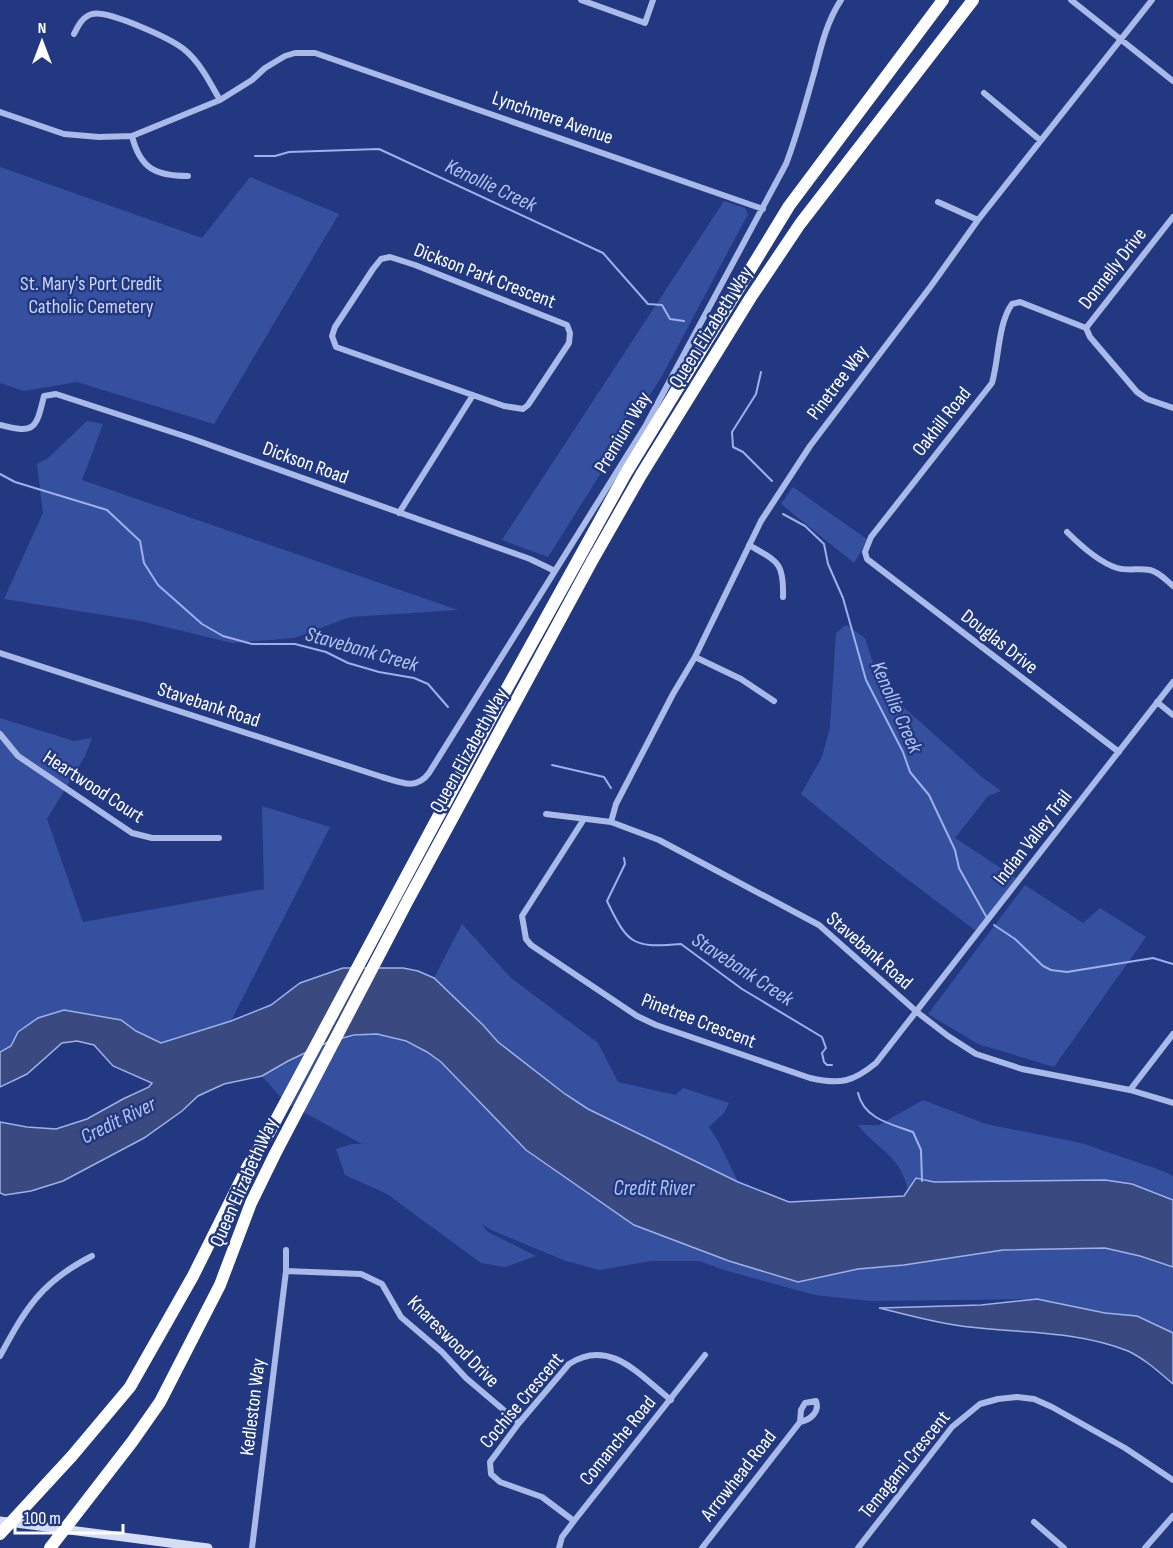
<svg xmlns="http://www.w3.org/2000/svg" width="1173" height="1548" viewBox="0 0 1173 1548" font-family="'Sofia Sans Condensed',sans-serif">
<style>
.green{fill:#3650a0}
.water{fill:#3a4a81;stroke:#9db1e9;stroke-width:1.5}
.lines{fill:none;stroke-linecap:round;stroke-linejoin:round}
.stream{stroke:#9db1e9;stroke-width:2}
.minor{stroke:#a9b9e8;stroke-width:6}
.secondary{stroke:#d4dcf6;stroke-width:9}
.motorway{stroke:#fff;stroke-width:12}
.labels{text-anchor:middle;stroke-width:5;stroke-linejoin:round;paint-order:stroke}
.street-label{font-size:20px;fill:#fff;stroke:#223982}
.park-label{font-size:20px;fill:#cdd7f6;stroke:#223982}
.water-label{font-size:21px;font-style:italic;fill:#b5c4ef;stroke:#223982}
</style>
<rect width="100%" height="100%" fill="#223982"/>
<!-- green -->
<path class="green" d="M0,167L202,238L250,177L339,214L214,424L77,382L24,391L0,383Z
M724,201L745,208L748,214L662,376L548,557L502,540Z
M87,421L103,424L82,480L458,610L350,617L294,638L232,643L141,621L4,599L43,513L37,464L48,458Z
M793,487L868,540L854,563L781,504Z
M846,625L865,638L881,687L983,778L1001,791L988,796L955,838L1016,878L976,931L886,863L801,794L822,757L830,727L836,633Z
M0,718L74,741L92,738L85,756L47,819L83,922L264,889L262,806L330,827L231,1021L161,1043L136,1031L121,1020L64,1010L38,1018L18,1032L11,1046L0,1052Z
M1025,885L1083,923L1100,908L1146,937L1054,1067L978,1044L928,1014Z
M462,924L511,978L598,1043L618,1082L675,1095L683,1088L729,1103L724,1113L709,1127L719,1143L738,1182L588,1109L565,1094L497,1042L483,1025L434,978Z
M377,1034C401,1040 421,1047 441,1062L526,1150L634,1225L729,1261L798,1282L858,1269L904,1265L1003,1250L1105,1248L1140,1256L1173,1267V1333L1137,1316L1105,1313L1037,1299L870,1301L815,1295L724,1270L699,1261H651L600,1270L566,1261L491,1230L481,1223L488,1232L536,1256L505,1267L481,1263L387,1194L345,1175L336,1149L352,1144H362L285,1102L262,1076C300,1053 332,1036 377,1034Z
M923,1100L986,1124L1081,1143L1163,1171L1173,1176V1200L1132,1184L1105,1180L934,1182L916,1178L908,1191C901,1155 878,1151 858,1125H879Z"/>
<!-- water -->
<path class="water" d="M343,968H403L418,971L434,978L483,1025L498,1042L565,1094L588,1109L738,1182L789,1202L904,1196L916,1178L934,1182L1105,1180L1132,1184L1173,1200V1267L1140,1256L1105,1248L1003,1250L904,1265L858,1269L798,1282L729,1261L634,1225L526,1150L441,1062L427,1052L406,1041L377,1034L354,1035L328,1042L288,1061L262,1076L224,1084L198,1096L182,1111L144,1138L63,1181L31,1191L5,1195L0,1193V1122L27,1127L56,1129L87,1119L123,1099L149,1087L152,1083L113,1066L94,1045L77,1041L62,1043L27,1074L0,1087V1052L11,1046L18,1032L38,1018L64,1010L121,1020L136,1031L161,1043L231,1021L271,1005L300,983Z
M1037,1299L1105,1313L1137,1316L1171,1332L1173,1333V1384C1159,1372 1145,1359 1128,1351C1079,1331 1022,1333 969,1327C939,1324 909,1315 879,1308L981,1305Z"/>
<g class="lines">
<!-- stream -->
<path class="stream" d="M255,156H275L289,152L379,149L603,253L648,304L662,305L670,319L684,321
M761,372L756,394L732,432L733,447L743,452L772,481
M0,474L15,482L107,510L140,541L144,563L158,585L202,624L223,636L252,644H295L326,652L348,663L379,672L414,678L428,684L448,707
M783,514L805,526L824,544L828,564L843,598L866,680L903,752L910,772L929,795L955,850L959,868L987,918
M552,765L604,777L611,788
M624,858L625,864L607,901C628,945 633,948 681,944L742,989L822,1037L826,1048L822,1053L824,1062L827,1065H832
M994,925L1015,939L1043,966L1051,970L1067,972L1153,958L1173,964
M858,1093C864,1119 891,1124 913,1132L921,1150L922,1181"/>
<!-- minor -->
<path class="minor" d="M581,0L645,23L653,0
M1071,0L1173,81
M74,34C78,26 82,17 92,14C108,10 173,39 186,51C201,64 210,83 220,100
M984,93L1040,140
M0,112L64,134L99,137L132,136L220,100L252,80L265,68L285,56L295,53H315L763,209
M132,136C140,168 155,176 188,176
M938,202L978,220
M1173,217L1086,328L1090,337L1137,392L1147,399L1173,408
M390,257L415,265L567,325L570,333L569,343L528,405L523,409L504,406L336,347L332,336L335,327L373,269L381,259Z
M1086,328L1020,302L1012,304C998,323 999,359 992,383L871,537L865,552L867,559L1119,752
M0,425C35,434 36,429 44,396L56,394L190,438L530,559L555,571
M399,513L473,395
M1067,532C1080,545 1098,562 1117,568C1127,571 1139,568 1150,570C1159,572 1166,580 1173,586
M749,545C778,562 784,562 783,597
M0,653L382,777C400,782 416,791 429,773L646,425L786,164C798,133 806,101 815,70C821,46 827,21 841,0
M695,657L741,679L774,701
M1157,702L1173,715
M0,734L18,756L132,833L152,838H219
M546,814L611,822L659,840L819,925L917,1012L948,1036L976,1054L1022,1069L1130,1090L1173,1103
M584,819L522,916L526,939L531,945L637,1016L656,1025L810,1078C840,1085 853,1082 876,1063L1173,682
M611,822L616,804L673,694L695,657L761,521L810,446L931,286L978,220L1152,0
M1130,1090L1173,1034
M286,1271L361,1274L382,1284L401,1317L442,1352L466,1378L519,1423
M0,1356C26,1308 41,1282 92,1256
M574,1521L542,1497L500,1482L491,1474L490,1462L519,1423L569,1364C610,1337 640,1376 671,1400
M1034,1522L1064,1548
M252,1548L286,1271V1250
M559,1548L562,1537L574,1521L705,1355
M702,1548L800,1422C810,1420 820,1412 816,1401L805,1403L801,1410L800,1422
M858,1548L952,1427L980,1404L998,1399L1017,1397L1034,1399L1052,1407L1125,1448L1173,1480
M1145,1548L1173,1516"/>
<!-- secondary -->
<path class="secondary" d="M0,1521L208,1548"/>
<!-- motorway -->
<path class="motorway" d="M0,1534L72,1456L130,1387L193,1276L248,1166L270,1131L501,699L626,473L789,206L943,0
M50,1548L132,1442L160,1402L220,1285L251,1203L275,1154L407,902L592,561L641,475L751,297L800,224L973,0"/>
</g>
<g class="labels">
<!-- street labels -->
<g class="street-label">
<text transform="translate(553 117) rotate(19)" y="7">Lynchmere Avenue</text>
<text transform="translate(1112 268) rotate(-52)" y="7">Donnelly Drive</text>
<text transform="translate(485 275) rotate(21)" y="7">Dickson Park Crescent</text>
<text transform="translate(710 327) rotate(-58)" y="7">Queen Elizabeth Way</text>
<text transform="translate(837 382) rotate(-53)" y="7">Pinetree Way</text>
<text transform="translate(941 421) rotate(-52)" y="7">Oakhill Road</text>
<text transform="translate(622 432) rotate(-59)" y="7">Premium Way</text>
<text transform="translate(306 462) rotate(20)" y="7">Dickson Road</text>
<text transform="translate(1000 641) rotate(38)" y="7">Douglas Drive</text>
<text transform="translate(209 704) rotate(18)" y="7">Stavebank Road</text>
<text transform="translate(468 750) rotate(-61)" y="7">Queen Elizabeth Way</text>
<text transform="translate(94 786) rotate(33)" y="7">Heartwood Court</text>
<text transform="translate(1032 837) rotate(-52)" y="7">Indian Valley Trail</text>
<text transform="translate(870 950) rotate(41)" y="7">Stavebank Road</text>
<text transform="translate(699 1020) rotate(21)" y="7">Pinetree Crescent</text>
<text transform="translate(243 1182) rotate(-66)" y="7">Queen Elizabeth Way</text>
<text transform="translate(454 1341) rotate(45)" y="7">Knareswood Drive</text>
<text transform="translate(521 1400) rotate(-50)" y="7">Cochise Crescent</text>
<text transform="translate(252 1407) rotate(-83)" y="7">Kedleston Way</text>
<text transform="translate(617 1440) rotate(-51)" y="7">Comanche Road</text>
<text transform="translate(904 1464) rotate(-51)" y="7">Temagami Crescent</text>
<text transform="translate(738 1475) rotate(-52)" y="7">Arrowhead Road</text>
</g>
<!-- park labels -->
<g class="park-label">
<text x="91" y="290">St. Mary's Port Credit<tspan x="91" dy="23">Catholic Cemetery</tspan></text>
</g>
<!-- water labels -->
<g class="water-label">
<text transform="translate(491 185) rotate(25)" y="7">Kenollie Creek</text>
<text transform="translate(362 649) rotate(16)" y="7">Stavebank Creek</text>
<text transform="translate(897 707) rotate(66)" y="7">Kenollie Creek</text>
<text transform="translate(743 969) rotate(33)" y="7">Stavebank Creek</text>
<text transform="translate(118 1120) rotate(-26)" y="7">Credit River</text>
<text x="654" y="1195">Credit River</text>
</g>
</g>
<!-- north arrow -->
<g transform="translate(42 42)" stroke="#223982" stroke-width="4.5" paint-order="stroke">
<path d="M0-4.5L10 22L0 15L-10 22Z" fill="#ffffff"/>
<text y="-9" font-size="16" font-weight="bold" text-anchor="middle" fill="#ffffff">N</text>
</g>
<!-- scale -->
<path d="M15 1524v9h108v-9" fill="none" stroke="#ffffff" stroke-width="3"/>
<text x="24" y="1524" font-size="18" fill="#ffffff" stroke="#223982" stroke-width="4.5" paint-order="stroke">100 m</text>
</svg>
